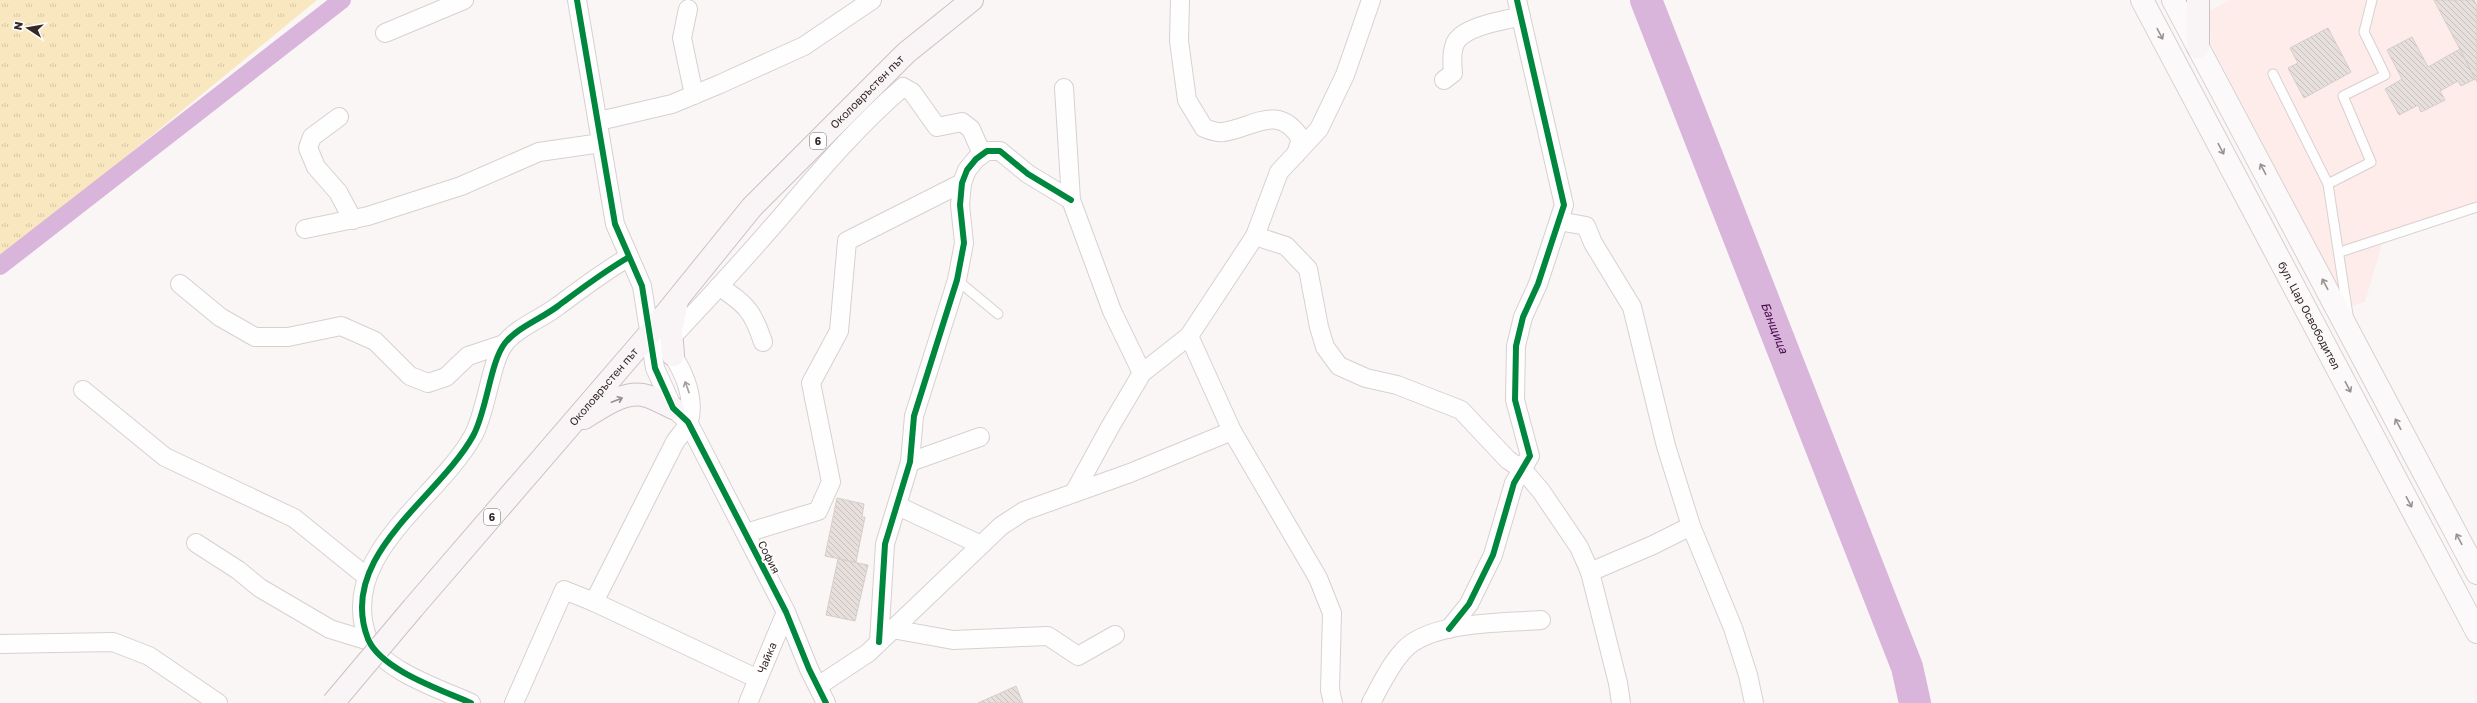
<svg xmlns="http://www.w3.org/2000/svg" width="2477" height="703" viewBox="0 0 2477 703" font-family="'Golos Text',sans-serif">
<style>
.built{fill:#fdecea}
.grass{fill:url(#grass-tufts)}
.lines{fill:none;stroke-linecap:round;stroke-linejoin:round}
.canal{stroke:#d9b5db;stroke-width:18}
.river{stroke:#d9b5db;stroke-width:32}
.building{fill:url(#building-back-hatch);stroke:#d5cecb}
.lane-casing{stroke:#d8d0cf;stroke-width:11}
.street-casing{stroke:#d8d0cf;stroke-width:20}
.secondary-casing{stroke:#d8d0cf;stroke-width:24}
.primary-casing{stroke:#ccc1c4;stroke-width:24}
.lane{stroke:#fefefe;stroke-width:9}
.street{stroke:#fefefe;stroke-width:18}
.secondary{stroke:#fcf9fa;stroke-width:22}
.primary{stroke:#f9f4f6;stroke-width:22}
.primary-bridge-casing{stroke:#ccc1c4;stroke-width:24;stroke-linecap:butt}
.primary-bridge{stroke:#f9f4f6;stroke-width:22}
.cycleway-casing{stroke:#fff;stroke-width:8}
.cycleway{stroke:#00873e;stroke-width:6}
.oneway{stroke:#999090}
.oneway2{stroke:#a49e9d}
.oneway3{stroke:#988e8e}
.labels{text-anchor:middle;stroke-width:4;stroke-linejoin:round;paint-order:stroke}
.shield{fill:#fff;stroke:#726868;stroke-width:1}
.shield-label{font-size:10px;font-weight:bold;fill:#362827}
.street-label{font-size:11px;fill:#362827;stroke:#fff}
.water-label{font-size:12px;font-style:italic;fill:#45064c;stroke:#fff}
</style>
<defs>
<pattern id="grass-tufts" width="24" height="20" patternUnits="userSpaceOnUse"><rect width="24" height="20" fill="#f9e7c0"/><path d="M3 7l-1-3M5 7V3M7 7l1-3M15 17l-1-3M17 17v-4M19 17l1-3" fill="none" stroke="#d6c6a5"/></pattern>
<pattern id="building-back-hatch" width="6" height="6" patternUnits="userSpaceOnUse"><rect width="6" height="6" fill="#e7dfdc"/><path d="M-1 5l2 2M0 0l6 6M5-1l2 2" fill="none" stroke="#c7bfbd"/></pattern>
</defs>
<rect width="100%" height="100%" fill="#faf6f6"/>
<!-- built -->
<path class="built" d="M2230,0H2477V207L2384,237L2365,302L2347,308L2211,44L2209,11Z"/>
<!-- grass -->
<path class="grass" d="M0,0H317L0,260Z"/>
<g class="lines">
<!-- canal -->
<path class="canal" d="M0,266L342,0"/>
<!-- river -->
<path class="river" id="s1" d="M1646,0L1907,667L1915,703"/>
</g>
<!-- building -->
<path class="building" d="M2434,0H2474L2477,6V82Z
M2328,28L2351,72L2304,98L2288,68L2298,63L2290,48Z
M2412,37L2428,67L2460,49L2475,79L2461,86L2458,81L2440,91L2445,100L2421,112L2418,105L2399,115L2385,89L2402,79L2387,50Z
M837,498L864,504L862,517H865L856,562L825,556Z
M838,559L868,565L855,621L826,615Z
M1016,686L1023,703H978Z"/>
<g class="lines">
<!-- lane casing -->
<g class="lane-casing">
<path id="lane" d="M2273,74L2328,184L2371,162L2343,96L2385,75L2364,32L2372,0
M2328,184L2348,315
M2340,252L2477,207
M957,280L998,314"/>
</g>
<!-- street casing -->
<g class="street-casing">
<g id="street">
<path d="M577,0L615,224L642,286L655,368L673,408L688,422L786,612L809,669L826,703"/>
<path d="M1180,0L1179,41L1187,100L1204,128C1210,130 1217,133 1223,132C1253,128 1278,102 1301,139L1296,154"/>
<path d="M688,9L682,38L694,95"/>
<path d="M385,33L464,0"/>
<path d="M1444,80L1453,73C1452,63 1451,48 1457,40C1469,25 1504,21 1521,16"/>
<path d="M1064,88L1071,200L1112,311L1142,373"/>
<path d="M339,117L312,137L308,148L316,167L338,192L353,220"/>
<path d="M599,121L672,104L720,84L804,46L872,0"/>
<path d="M1559,221L1586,226L1593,243L1632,307L1666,446L1691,526L1733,628L1748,675L1754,703"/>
<path d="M305,229L368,216L461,186L539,152L601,143"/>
<path d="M1255,236L1286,246L1308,269L1319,327L1325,347L1339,366L1366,378L1397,385L1461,410L1508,460L1522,469L1541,491L1579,547L1590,572L1618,683L1621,703"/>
<path d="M180,284L220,317L255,337H288L341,326L375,341L410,376L428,383L446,377L468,356L504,344"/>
<path d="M719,286C746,305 752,309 763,342"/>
<path d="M1189,336L1232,431L1318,578L1332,613L1330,690L1333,703"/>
<path d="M671,338C710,297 748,255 785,212C822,168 859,125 903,87L912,92L937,127L962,122L971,129L982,154"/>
<path d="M83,390L165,457L294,518L367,577"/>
<path d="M910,462L980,437"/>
<path d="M1075,491L1110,427L1142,373L1189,336L1255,236L1279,172L1319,129L1345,75L1371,0"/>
<path d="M898,506L981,545"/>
<path d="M746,533L818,511L831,482L811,383L839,331L847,241L962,183"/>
<path d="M196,543L238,570L260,588L330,629L369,641"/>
<path d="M1590,572L1653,545L1691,526"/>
<path d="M594,602L675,442C679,436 687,428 689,421C696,396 681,363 664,345"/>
<path d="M892,629L953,640L1048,636L1078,656L1115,635"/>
<path d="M1449,629L1469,604L1493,555L1514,483L1530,456L1515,400L1516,346L1523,317L1538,284L1564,205L1517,0"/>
<path d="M879,642L885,544L910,462L914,416L957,280L964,243L960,205L962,183L967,170L976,159L987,151H1000L1028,174L1071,200"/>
<path d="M0,644L113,642L149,656L218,703"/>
<path d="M818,686L868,653L1001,526L1024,511L1130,473L1232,431"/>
<path d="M471,703C442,690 381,670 368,639C336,556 438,499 473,436C487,411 490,362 505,343C518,327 541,319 558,306C581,289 603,272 629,257"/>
<path d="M514,703L564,590L594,602L758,679"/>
<path id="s2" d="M748,703L786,612"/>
<path d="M1371,703C1380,686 1390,665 1403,651C1429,621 1503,623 1541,620"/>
</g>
</g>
<!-- secondary casing -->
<g class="secondary-casing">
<g id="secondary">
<path id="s3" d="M2142,0L2477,632"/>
<path d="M2173,0L2477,573"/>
</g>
</g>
<!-- primary casing -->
<g class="primary-casing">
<g id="primary">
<path d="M2198,47V0"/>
<path d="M673,355L671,330L677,301"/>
<path d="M584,418C602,407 626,389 647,396C656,399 665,404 673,408"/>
<path id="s4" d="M413,608L650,333L752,207L906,53L972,0"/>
</g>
</g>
<!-- lane -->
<use href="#lane" class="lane"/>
<!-- street -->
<use href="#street" class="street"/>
<!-- secondary -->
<use href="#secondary" class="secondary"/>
<!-- primary -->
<use href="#primary" class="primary"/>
<!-- primary-bridge casing -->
<g class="primary-bridge-casing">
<path id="primary-bridge" d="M333,703L413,608"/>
</g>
<!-- primary-bridge -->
<use href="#primary-bridge" class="primary-bridge"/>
<!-- cycleway casing -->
<g class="cycleway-casing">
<path id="cycleway" d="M577,0L615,224L642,286L655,368L673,408L688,422L786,612L809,669L826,703
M1449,629L1469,604L1493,555L1514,483L1530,456L1515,400L1516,346L1523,317L1538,284L1564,205L1517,0
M879,642L885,544L910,462L914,416L957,280L964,243L960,205L962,183L967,170L976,159L987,151H1000L1028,174L1071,200
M471,703C442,690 381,670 368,639C336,556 438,499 473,436C487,411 490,362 505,343C518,327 541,319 558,306C581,289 603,272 629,257"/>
</g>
<!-- cycleway -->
<use href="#cycleway" class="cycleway"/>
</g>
<!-- one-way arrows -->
<defs><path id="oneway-shaft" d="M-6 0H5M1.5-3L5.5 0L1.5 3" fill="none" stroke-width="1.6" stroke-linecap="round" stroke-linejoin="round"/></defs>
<g class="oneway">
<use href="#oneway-shaft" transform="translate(2160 34) rotate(62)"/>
<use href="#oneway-shaft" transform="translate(2221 149) rotate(62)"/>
<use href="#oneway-shaft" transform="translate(2263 169) rotate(-118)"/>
<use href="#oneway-shaft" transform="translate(2325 284) rotate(-118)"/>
<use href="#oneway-shaft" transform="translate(2348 387) rotate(62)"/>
<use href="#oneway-shaft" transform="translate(2398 424) rotate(-118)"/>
<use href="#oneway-shaft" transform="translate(2409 502) rotate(62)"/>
<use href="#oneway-shaft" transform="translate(2459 539) rotate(-118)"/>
</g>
<use class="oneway2" href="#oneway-shaft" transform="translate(687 387) rotate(-110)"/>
<use class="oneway3" href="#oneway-shaft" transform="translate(617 400) rotate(-21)"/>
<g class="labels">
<!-- shield labels -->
<g class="shield">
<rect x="810" y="133" width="16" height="16" rx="3"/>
<rect x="484" y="509" width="16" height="16" rx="3"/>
</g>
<g class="shield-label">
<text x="818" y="145">6</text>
<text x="492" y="521">6</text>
</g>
<!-- street labels -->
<g class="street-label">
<text dy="4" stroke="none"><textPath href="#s4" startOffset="688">Околовръстен път</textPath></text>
<text dy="4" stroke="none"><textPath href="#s3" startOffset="357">бул. Цар Освободител</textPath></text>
<text dy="4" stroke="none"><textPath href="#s4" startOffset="292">Околовръстен път</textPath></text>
<text transform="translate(769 557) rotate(63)" y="4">София</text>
<text dy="4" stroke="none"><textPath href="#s2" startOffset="49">Чайка</textPath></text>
</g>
<!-- water labels -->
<g class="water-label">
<text dy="4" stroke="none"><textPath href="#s1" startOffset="352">Банщица</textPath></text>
</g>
</g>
<!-- north arrow -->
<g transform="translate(28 28) rotate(282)" stroke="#ffffff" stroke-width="3" paint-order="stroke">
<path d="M0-3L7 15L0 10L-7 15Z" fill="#362827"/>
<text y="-6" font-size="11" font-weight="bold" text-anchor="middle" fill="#362827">N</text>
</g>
</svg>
